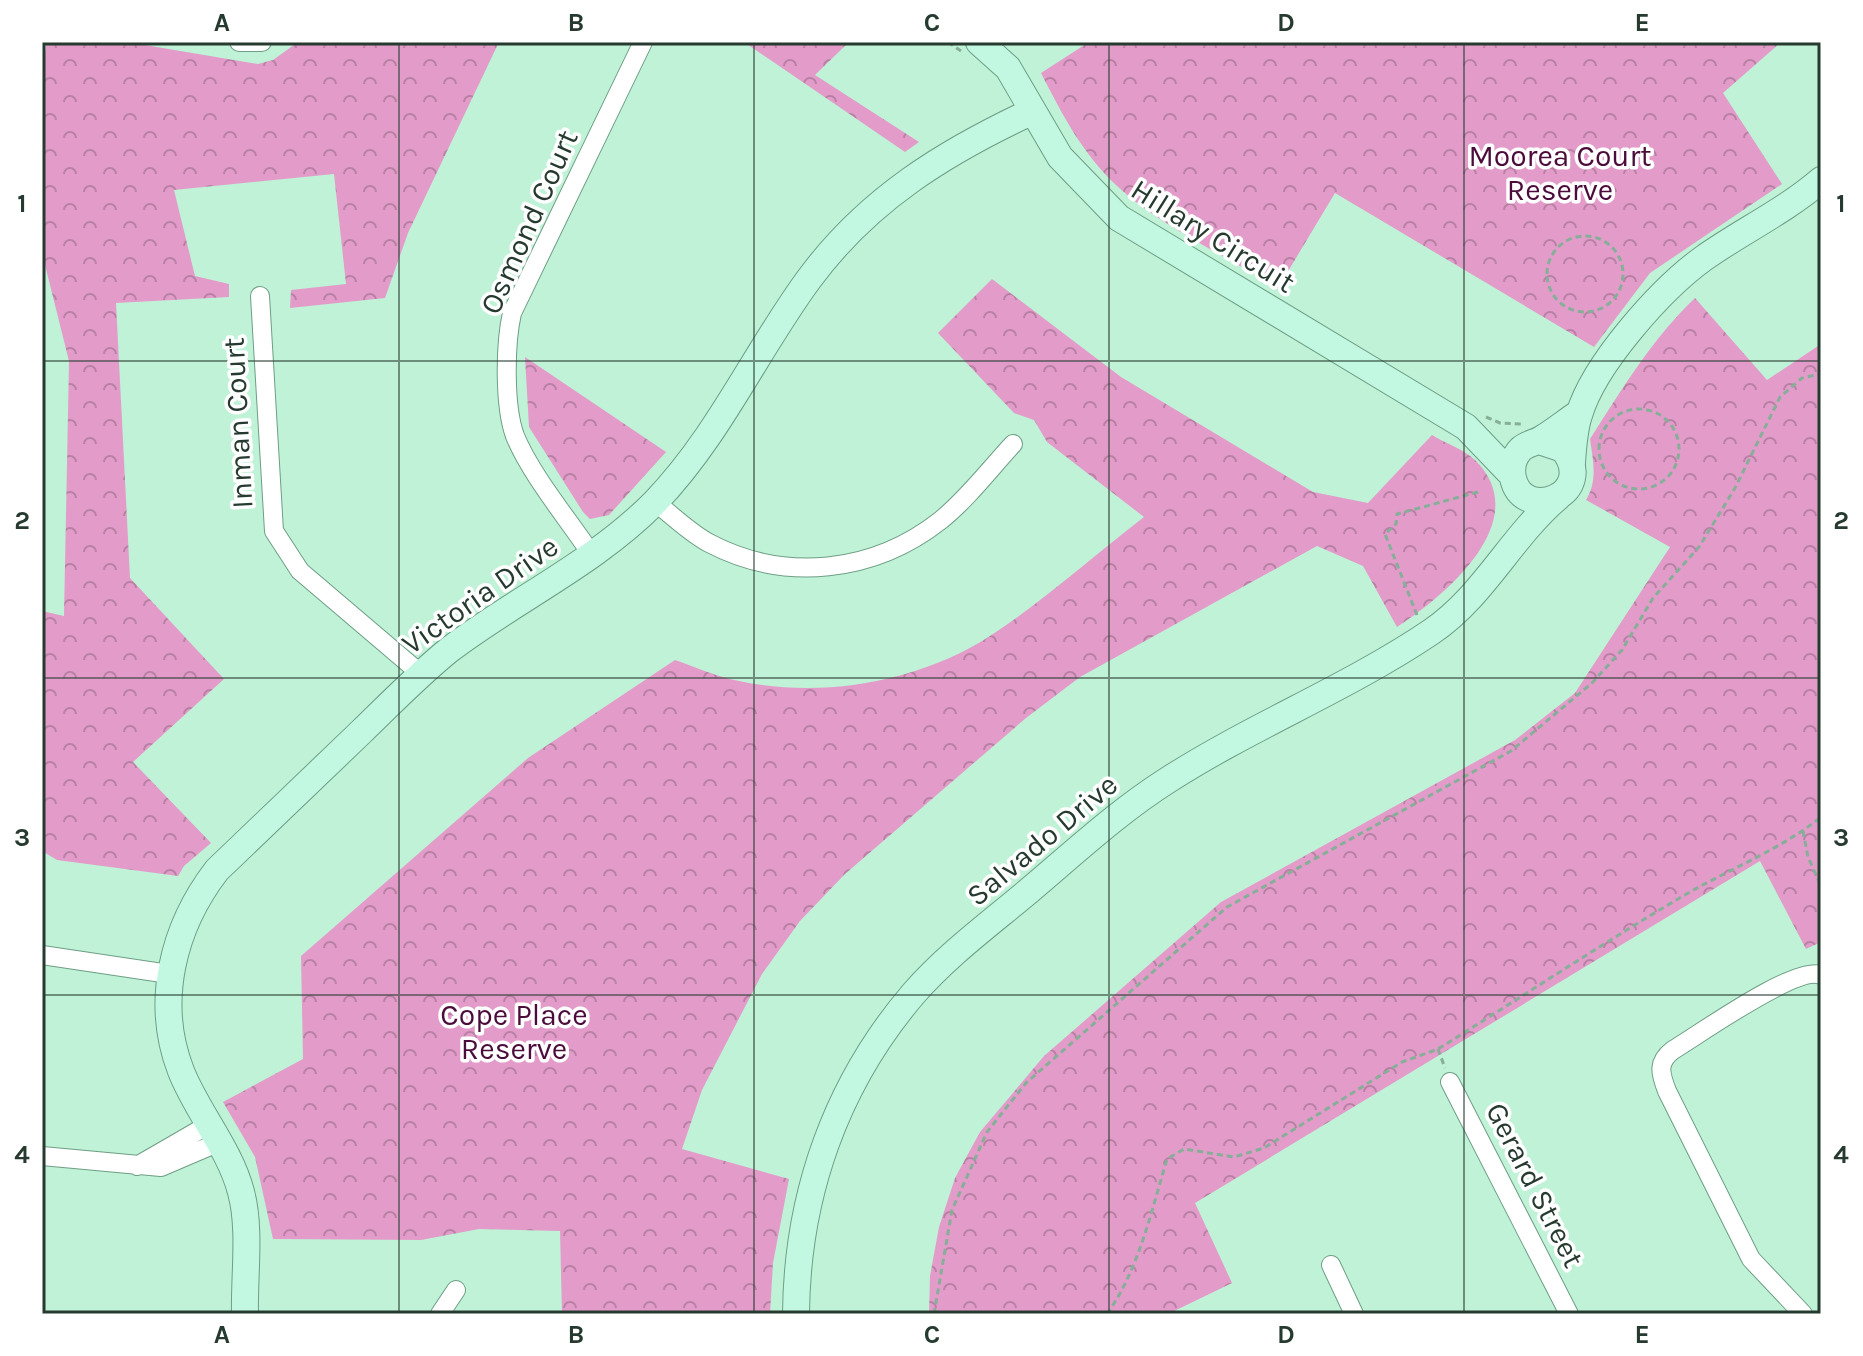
<svg xmlns="http://www.w3.org/2000/svg" width="1863" height="1356" viewBox="0 0 1863 1356" font-family="Karla,sans-serif">
<style>
.forest{fill:url(#forest-crowns)}
.lines{fill:none;stroke-linecap:round;stroke-linejoin:round}
.street-casing{stroke:#6e9e85;stroke-width:20}
.secondary-casing{stroke:#6e9e85;stroke-width:28}
.path{stroke:#86ae98;stroke-width:3;stroke-dasharray:6 4;stroke-linecap:butt}
.street{stroke:#fff;stroke-width:18}
.secondary{stroke:#c2f8e2;stroke-width:26}
.grid{fill:none;stroke:#263a30;stroke-width:2;stroke-opacity:0.55}
.labels{text-anchor:middle;stroke-width:7;stroke-linejoin:round;paint-order:stroke}
.park-label{font-size:30px;fill:#4c0c3b;stroke:#fff}
.street-label{font-size:30px;fill:#263a30;stroke:#fff}
.neatline{fill:none;stroke:#263a30;stroke-width:3}
.grid-label{font-size:26px;text-anchor:middle;font-weight:bold;fill:#263a30}
</style>
<defs>
<pattern id="forest-crowns" width="20" height="18" patternUnits="userSpaceOnUse" patternTransform="scale(2)"><rect width="20" height="18" fill="#e39cc9"/><path d="M2 6a3 3 0 1 1 6 0M12 15a3 3 0 1 1 6 0" fill="none" stroke="#b880a4"/></pattern>
</defs>
<rect width="100%" height="100%" fill="#bff2d6"/>
<!-- forest -->
<path class="forest" d="M47,42H127L258,64L273,60L298,42H499L408,233L385,298L290,308L291,290L346,284L334,174L174,190L195,276L229,284V297L116,303L130,578L224,679L133,762L211,843L184,866L178,876L57,860L42,851V611L64,616L69,361L42,253V68Z
M744,42H849L815,75L919,142L905,152Z
M1089,42H1781L1723,93L1782,184L1650,273L1594,347L1335,193L1278,288C1229,258 1157,224 1116,185C1082,153 1062,114 1041,73Z
M992,279L1121,377L1313,492L1368,503L1432,435C1445,443 1465,450 1475,460C1536,520 1445,596 1397,627L1363,566L1317,546L1080,677L1026,718L845,874L800,921L762,974L702,1090L682,1149L789,1179L773,1263L770,1314H562L560,1231L479,1229L421,1240L273,1239L255,1157L223,1102L303,1059L301,956L528,758L675,660C696,667 717,677 739,681C821,699 919,682 990,636C1044,601 1093,556 1144,517L1047,442L1034,420L1014,413L938,333Z
M1695,298L1767,380L1821,344V942L1806,949L1760,861L1195,1203L1232,1283L1168,1314H929L930,1276L939,1227L955,1178L980,1132L1044,1056L1221,902L1515,740L1575,693L1670,547L1586,500C1598,480 1593,461 1590,439C1622,389 1652,339 1695,298Z
M525,357L666,452L609,515L590,519L583,512L529,427Z"/>
<g class="lines">
<!-- street casing -->
<g class="street-casing">
<path id="street" d="M239,42H262
M260,296L274,531L300,571L421,674
M655,502C672,515 690,533 709,543C785,583 874,573 941,520C967,499 990,469 1013,444
M592,555C568,519 531,475 515,436C504,406 505,344 512,313L643,42
M42,955L169,974
M1450,1082L1569,1314
M42,1156L161,1167L217,1143
M137,1166L208,1125
M1331,1265L1354,1314
M440,1314L456,1290
M1803,1314L1751,1259L1667,1091C1660,1073 1657,1062 1673,1050C1700,1034 1796,965 1821,975"/>
</g>
<!-- secondary casing -->
<g class="secondary-casing">
<path id="secondary" d="M979,42L1008,68L1060,157L1119,218L1466,427L1512,475
M1539,441L1563,449C1599,494 1523,524 1513,478C1511,468 1513,457 1521,449C1528,443 1536,443 1543,438C1556,430 1567,421 1579,413
M1572,463C1573,447 1574,430 1579,415C1594,364 1661,289 1704,258C1742,231 1785,211 1821,180
M245,1314C244,1275 251,1229 241,1192C230,1149 197,1112 181,1071C154,1002 173,927 217,870C265,824 313,778 361,732C390,704 418,675 449,650C516,599 595,563 655,502C718,437 756,351 809,279C868,199 945,152 1033,111
M796,1314C797,1195 836,1084 914,993C948,954 992,922 1031,889C1076,851 1119,811 1168,780C1252,726 1348,688 1431,632C1484,596 1510,538 1558,497"/>
</g>
<!-- path -->
<path class="path" d="M948,42L961,51
M1547 274a38 38 0 1 1 76 0a38 38 0 1 1-76 0Z
M1599 449a40 40 0 1 1 80 0a40 40 0 1 1-80 0Z
M1486,417L1500,423L1521,424
M1417,615L1385,534L1396,524L1397,514L1482,491
M1803,831L1808,857L1821,886
M1438,1049L1445,1068
M934,1314L952,1210L987,1132L1026,1083L1227,907L1511,751L1592,683L1622,650L1653,598L1699,547L1735,488L1780,397L1802,378L1821,374
M1107,1314C1139,1269 1151,1212 1167,1159L1184,1149L1234,1157L1264,1148L1402,1062L1438,1049C1520,998 1600,945 1683,896C1729,869 1780,850 1821,817"/>
<!-- street -->
<use href="#street" class="street"/>
<!-- secondary -->
<use href="#secondary" class="secondary"/>
</g>
<!-- grid -->
<path class="grid" d="M399,42V1314M754,42V1314M1109,42V1314M1464,42V1314M42,361H1821M42,678H1821M42,995H1821"/>
<g class="labels">
<!-- park labels -->
<g class="park-label">
<text x="1560" y="166">Moorea Court<tspan x="1560" dy="34">Reserve</tspan></text>
<text x="514" y="1025">Cope Place<tspan x="514" dy="34">Reserve</tspan></text>
</g>
<!-- street labels -->
<g class="street-label">
<text transform="translate(529 222) rotate(-66)" y="10">Osmond Court</text>
<text transform="translate(1213 236) rotate(32)" y="10">Hillary Circuit</text>
<text transform="translate(238 423) rotate(-93)" y="10">Inman Court</text>
<text transform="translate(480 595) rotate(-35)" y="10">Victoria Drive</text>
<text transform="translate(1042 840) rotate(-40)" y="10">Salvado Drive</text>
<text transform="translate(1535 1185) rotate(63)" y="10">Gerard Street</text>
</g>
</g>
<!-- border -->
<rect width="1863" height="1356" fill="none" stroke="#ffffff" stroke-width="88"/>
<rect x="44" y="44" width="1775" height="1268" class="neatline"/>
<g class="grid-label">
<text x="222" y="31">A</text>
<text x="576" y="31">B</text>
<text x="932" y="31">C</text>
<text x="1286" y="31">D</text>
<text x="1642" y="31">E</text>
<text x="22" y="212">1</text>
<text x="1841" y="212">1</text>
<text x="22" y="529">2</text>
<text x="1841" y="529">2</text>
<text x="22" y="846">3</text>
<text x="1841" y="846">3</text>
<text x="22" y="1163">4</text>
<text x="1841" y="1163">4</text>
<text x="222" y="1343">A</text>
<text x="576" y="1343">B</text>
<text x="932" y="1343">C</text>
<text x="1286" y="1343">D</text>
<text x="1642" y="1343">E</text>
</g>
</svg>
